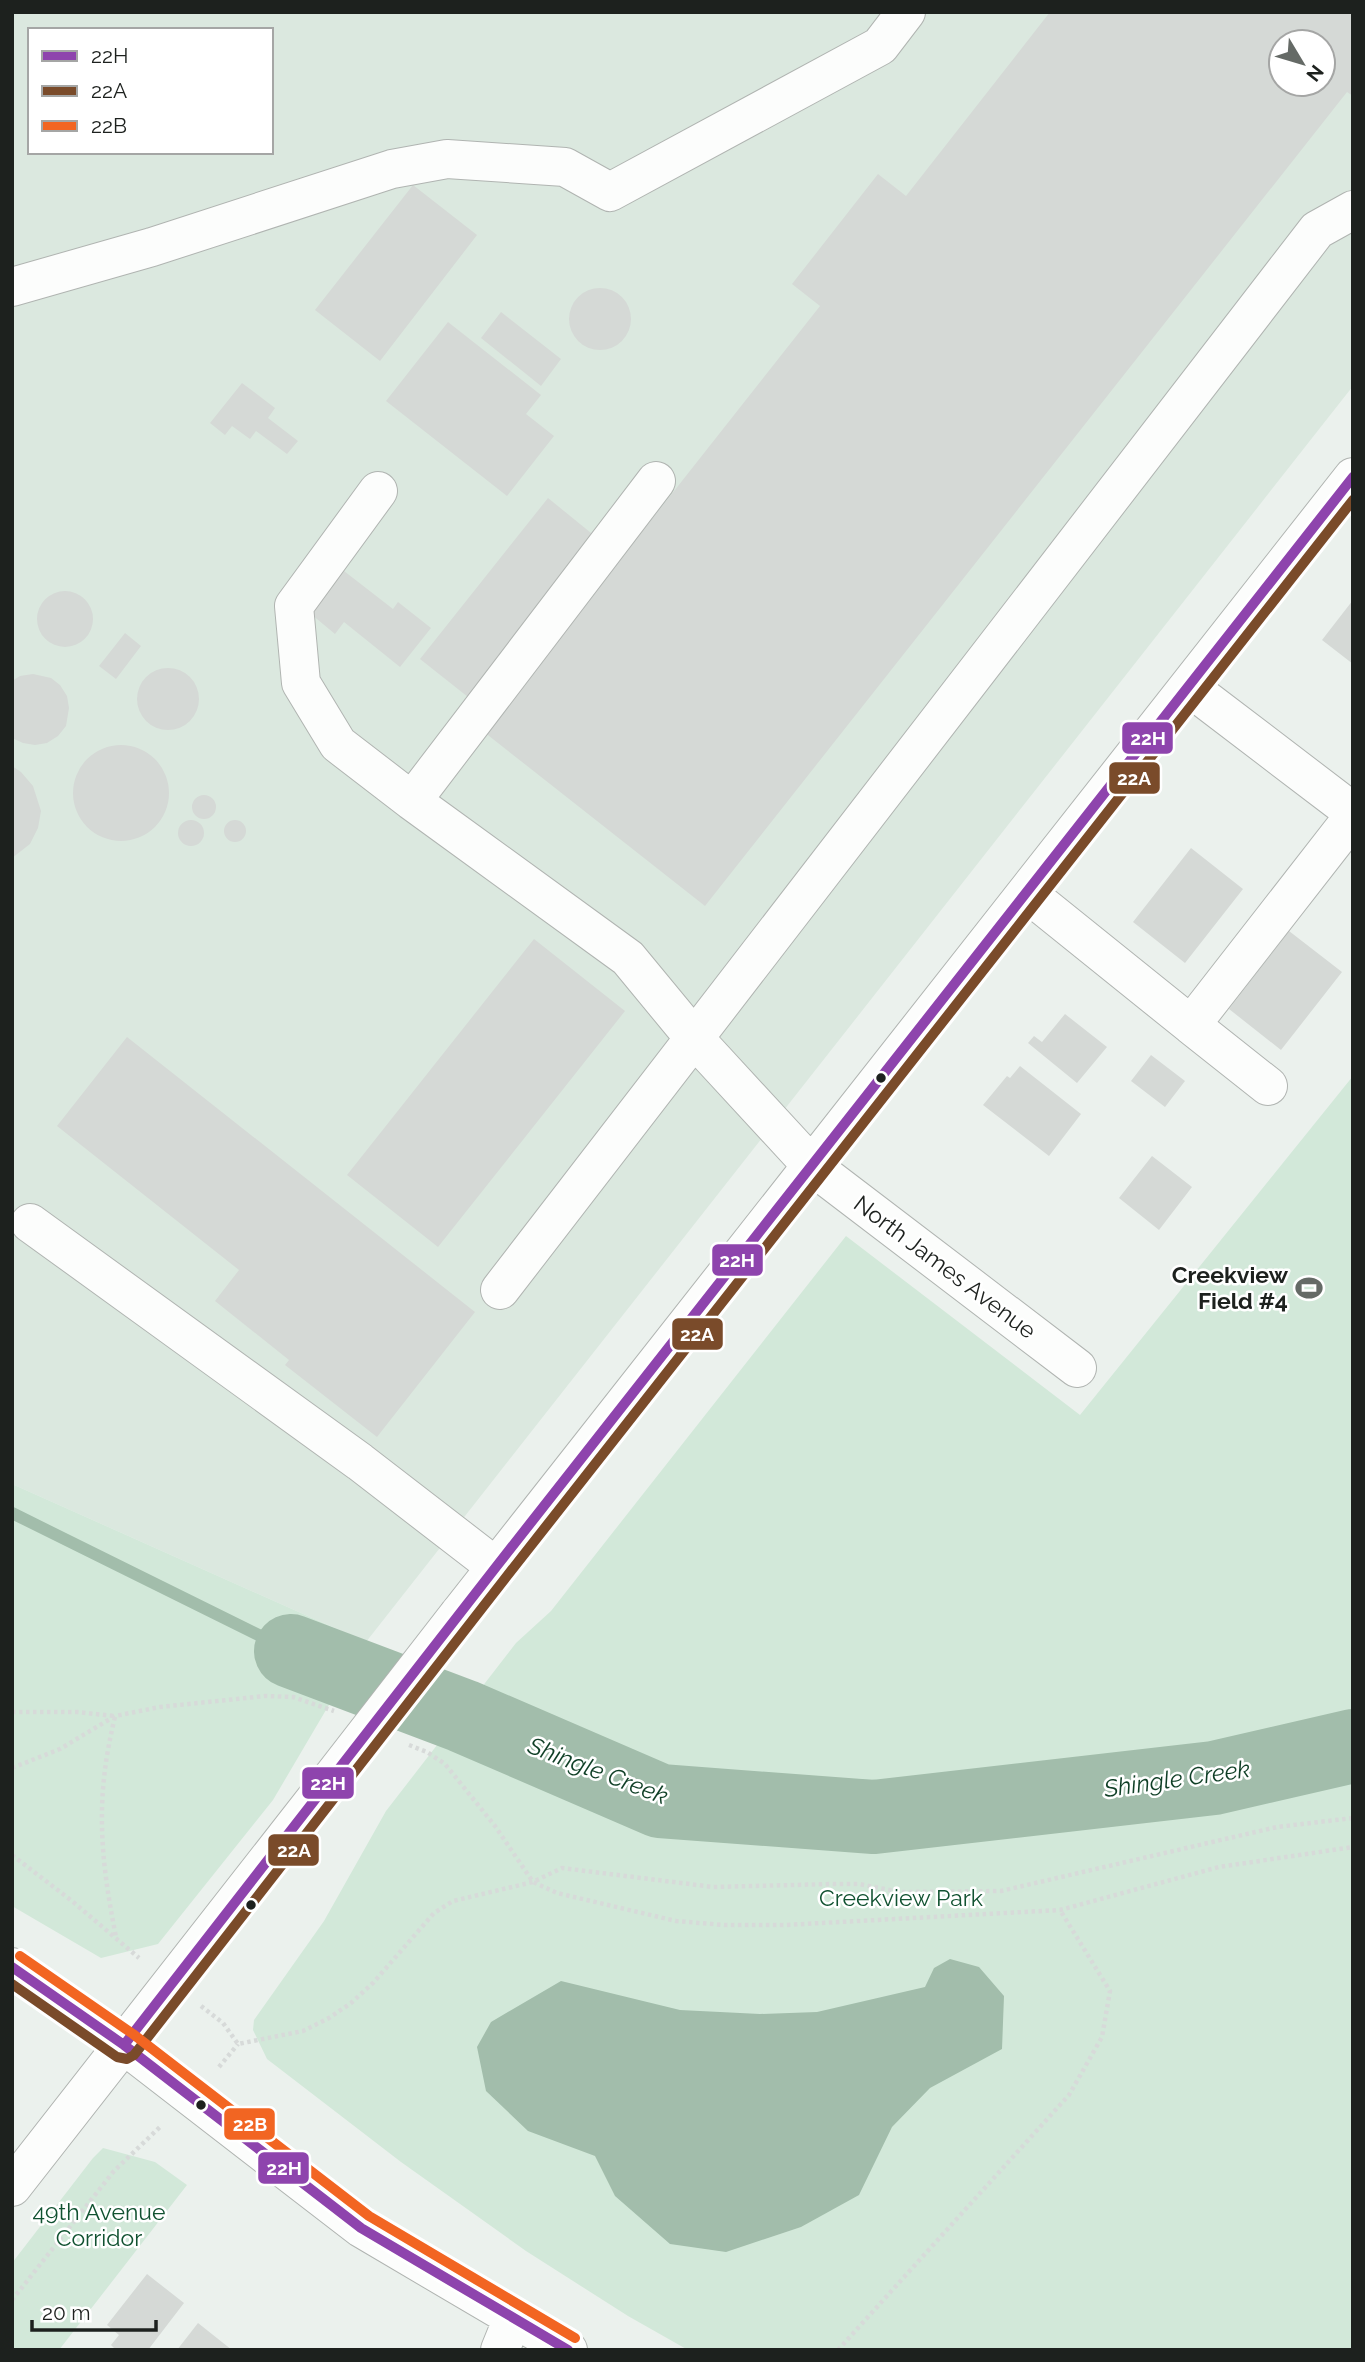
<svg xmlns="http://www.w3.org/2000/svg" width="1365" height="2362" viewBox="0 0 1365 2362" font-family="Raleway,sans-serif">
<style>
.built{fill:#dbe8df;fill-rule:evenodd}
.green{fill:#d2e8d9}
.water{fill:#a2bdab}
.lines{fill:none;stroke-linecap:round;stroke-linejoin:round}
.stream{stroke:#a2bdab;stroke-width:12}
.river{stroke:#a2bdab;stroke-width:74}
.building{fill:#d5d9d6;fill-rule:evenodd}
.minor-casing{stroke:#b0b4b1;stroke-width:40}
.path{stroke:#d7dad9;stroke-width:4.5;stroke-dasharray:3.5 3.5;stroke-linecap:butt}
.minor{stroke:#fcfdfc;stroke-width:38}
.minor-bridge-casing{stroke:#b0b4b1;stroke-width:40;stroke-linecap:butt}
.minor-bridge{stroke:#fcfdfc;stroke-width:38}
.bus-1-casing{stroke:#fff;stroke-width:16}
.bus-2-casing{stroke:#fff;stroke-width:16}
.bus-3-casing{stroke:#fff;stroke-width:16}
.bus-1{stroke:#8e44ad;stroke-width:10}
.bus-2{stroke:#7a4b2a;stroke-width:10}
.bus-3{stroke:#f26522;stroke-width:10}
.bus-dot{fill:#1d211e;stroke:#fff;stroke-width:2.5}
.labels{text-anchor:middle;stroke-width:5;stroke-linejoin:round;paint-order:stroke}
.street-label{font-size:23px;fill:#1d211e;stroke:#fff}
.poi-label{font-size:23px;font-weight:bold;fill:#1d211e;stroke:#fff;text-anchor:end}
.park-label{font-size:23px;fill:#115231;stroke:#fff}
.water-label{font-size:24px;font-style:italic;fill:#0f3f26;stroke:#fff}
.line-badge{stroke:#fff;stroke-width:2.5}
.badge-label{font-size:19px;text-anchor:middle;font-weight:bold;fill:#fff}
</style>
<rect width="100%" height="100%" fill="#ebf1ed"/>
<!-- built -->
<path class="built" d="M12,12H1353V386L366,1642L12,1484ZM30,30H271V152H30ZM1281,42H1323V84H1281Z"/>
<!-- green -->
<path class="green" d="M1353,1076V2350H688L628,2316L526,2251L401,2162L267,2059L253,2030L254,2020L324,1921L386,1811L516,1643L551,1611L846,1236L1080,1415Z
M12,1484L366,1642L273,1800L158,1944L101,1958L12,1906Z
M103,2148L155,2162L187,2185L59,2350H12V2263L93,2158Z"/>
<!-- water -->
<path class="water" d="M950,1959L979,1967L1004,1996L1002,2049L930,2088L892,2127L859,2195L801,2227L726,2252L670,2244L615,2196L595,2156L528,2131L486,2091L477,2047L491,2022L561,1981L680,2010L760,2014L817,2012L925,1987L934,1968Z"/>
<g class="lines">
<!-- stream -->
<path class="stream" d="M12,1513L291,1651"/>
<!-- river -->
<path class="river" d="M291,1651L463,1716L660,1801L874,1817L1214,1778L1353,1746"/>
</g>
<!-- building -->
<path class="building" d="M1050,12H1353V96L1347,92L705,906L484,732L820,306L792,284L878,174L906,196ZM1281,42H1323V84H1281Z
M413,185L477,235L380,361L315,310Z
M569 319a31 31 0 1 1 62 0a31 31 0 1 1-62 0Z
M501,312L561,359L541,386L481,338Z
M448,322L541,395L526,414L554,436L507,496L386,401Z
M242,383L275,408L268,418L298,441L287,454L256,431L250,439L232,426L225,435L210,423Z
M548,498L596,537L468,697L420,659Z
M344,571L393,609L398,602L431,628L400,667L344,622L335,634L311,614Z
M37 619a28 28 0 1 1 56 0a28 28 0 1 1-56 0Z
M1353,600V664L1322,640Z
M125,633L141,646L116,679L99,666Z
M137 699a31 31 0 1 1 62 0a31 31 0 1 1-62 0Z
M33,674L51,678L60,685L67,696L69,708L66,726L58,736L47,743L35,745L23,743L12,738V681L20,676Z
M73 793a48 48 0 1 1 96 0a48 48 0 1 1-96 0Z
M12,766L21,772L33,786L41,811L38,828L30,844L12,858Z
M192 807a12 12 0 1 1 24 0a12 12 0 1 1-24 0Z
M224 831a11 11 0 1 1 22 0a11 11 0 1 1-22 0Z
M178 833a13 13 0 1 1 26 0a13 13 0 1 1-26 0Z
M1191,848L1243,889L1185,963L1133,922Z
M1289,931L1342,972L1281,1050L1229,1009Z
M534,939L625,1011L438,1247L347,1175Z
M1065,1014L1107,1047L1077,1083L1028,1043L1034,1036L1042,1042Z
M127,1037L475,1312L377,1437L285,1365L289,1360L215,1301L239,1270L57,1126Z
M1151,1055L1185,1081L1165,1107L1131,1081Z
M1020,1066L1081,1114L1049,1156L983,1105L1007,1076L1010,1078Z
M1152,1156L1192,1187L1159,1230L1119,1198Z
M147,2274L184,2303L148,2350H116L111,2345L119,2335L107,2325Z
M198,2323L232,2350H177Z"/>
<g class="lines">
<!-- minor casing -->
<g class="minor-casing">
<path id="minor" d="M12,287L152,247L392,169L447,159L565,167L610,192L880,46L906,12
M656,481L412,801L628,958L694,1038L812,1166L1077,1368
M378,491L294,606L301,683L338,744L412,801
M1189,687L1353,812
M1027,893L1191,1025L1353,817
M1191,1025L1268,1086
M30,1223L360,1462L496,1567
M500,1290L1317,230L1353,210
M459,1614L1353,477
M12,1967L124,2045L361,2228L568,2350
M12,2187L331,1779
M500,2350L513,2318"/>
</g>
<!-- path -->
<path class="path" d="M12,1712H77L114,1716
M115,1717C95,1797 100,1857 116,1937
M409,1745L427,1752L445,1764L495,1826L533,1882L557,1893L676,1921L724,1925H785L1060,1910L1219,1867L1353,1847
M12,1768L60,1749L115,1716L160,1707L265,1696L293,1697L334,1711
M12,1855L72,1901L139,1958
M201,2006L223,2023L238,2044L303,2031L329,2018L351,2003L373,1983L434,1913L453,1901L533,1882L562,1868L713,1887L833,1884H859L900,1892L1001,1891L1277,1827L1353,1818
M219,2067L238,2044
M12,2300L114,2171L161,2126
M838,2350L1069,2095L1102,2037L1110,1991L1060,1910"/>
<!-- minor -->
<use href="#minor" class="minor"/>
<!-- minor-bridge casing -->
<g class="minor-bridge-casing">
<path id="minor-bridge" d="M331,1779L459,1614"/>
</g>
<!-- minor-bridge -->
<use href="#minor-bridge" class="minor-bridge"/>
<!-- bus-1 casing -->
<g class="bus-1-casing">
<path id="bus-1" d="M12,1967L124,2045L361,2228L568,2350
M124,2045L496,1567L1353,477"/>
</g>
<!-- bus-2 casing -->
<g class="bus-2-casing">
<path id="bus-2" d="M12,1984L117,2057L127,2059L134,2055L507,1576L1353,500"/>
</g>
<!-- bus-3 casing -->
<g class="bus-3-casing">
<path id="bus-3" d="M20,1956L133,2034L369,2216L575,2338"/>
</g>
<!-- bus-1 -->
<use href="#bus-1" class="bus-1"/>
<!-- bus-2 -->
<use href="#bus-2" class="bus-2"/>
<!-- bus-3 -->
<use href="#bus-3" class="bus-3"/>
</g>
<!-- icons -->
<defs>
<g id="stadium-bare" transform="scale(2.1)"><path d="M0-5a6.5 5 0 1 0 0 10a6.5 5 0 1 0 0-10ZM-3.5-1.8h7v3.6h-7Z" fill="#656a66" stroke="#fff" stroke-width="2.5" paint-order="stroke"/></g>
</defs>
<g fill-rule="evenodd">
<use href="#stadium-bare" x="1309" y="1288"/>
</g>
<!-- markers -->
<g class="bus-dot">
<circle cx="881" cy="1078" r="6"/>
<circle cx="251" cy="1905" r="6"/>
<circle cx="201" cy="2105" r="6"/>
</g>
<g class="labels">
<!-- street labels -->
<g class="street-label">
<text transform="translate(945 1267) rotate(37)" y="8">North James Avenue</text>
</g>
<!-- poi labels -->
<g class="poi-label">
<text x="1288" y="1283">Creekview<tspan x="1288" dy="26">Field #4</tspan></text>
</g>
<!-- park labels -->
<g class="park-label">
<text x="901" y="1906">Creekview Park</text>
<text x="99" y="2220">49th Avenue<tspan x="99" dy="26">Corridor</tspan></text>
</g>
<!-- water labels -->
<g class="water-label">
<text transform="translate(598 1771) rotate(21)" y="8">Shingle Creek</text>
<text transform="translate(1177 1779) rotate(-8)" y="8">Shingle Creek</text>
</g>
</g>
<g class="line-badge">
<rect x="1121" y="721" width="53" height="34" rx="7" fill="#8e44ad"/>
<rect x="1108" y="761" width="53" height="34" rx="7" fill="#7a4b2a"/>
<rect x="711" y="1243" width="53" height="34" rx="7" fill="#8e44ad"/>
<rect x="671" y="1317" width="53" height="34" rx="7" fill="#7a4b2a"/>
<rect x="301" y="1766" width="54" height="34" rx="7" fill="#8e44ad"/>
<rect x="267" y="1833" width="53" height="34" rx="7" fill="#7a4b2a"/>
<rect x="223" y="2107" width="53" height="34" rx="7" fill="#f26522"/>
<rect x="257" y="2151" width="53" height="34" rx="7" fill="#8e44ad"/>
</g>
<g class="badge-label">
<text x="1148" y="745">22H</text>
<text x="1134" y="785">22A</text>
<text x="737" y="1267">22H</text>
<text x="697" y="1341">22A</text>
<text x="328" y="1790">22H</text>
<text x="294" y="1857">22A</text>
<text x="250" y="2131">22B</text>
<text x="284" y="2175">22H</text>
</g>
<!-- border -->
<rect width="1365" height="2362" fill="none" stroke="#1d211e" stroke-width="28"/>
<!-- legend -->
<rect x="28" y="28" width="245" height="126" fill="#ffffff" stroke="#a5a6a5" stroke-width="2"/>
<rect x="42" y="51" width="35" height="10" fill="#8e44ad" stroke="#a5a6a5" stroke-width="2"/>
<text x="91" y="63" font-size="21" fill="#1d211e">22H</text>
<rect x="42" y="86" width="35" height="10" fill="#7a4b2a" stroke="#a5a6a5" stroke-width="2"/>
<text x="91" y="98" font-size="21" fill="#1d211e">22A</text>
<rect x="42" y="121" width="35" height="10" fill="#f26522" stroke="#a5a6a5" stroke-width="2"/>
<text x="91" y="133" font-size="21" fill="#1d211e">22B</text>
<!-- north arrow -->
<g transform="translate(1302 63) rotate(128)"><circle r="33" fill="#ffffff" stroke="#a5a6a5" stroke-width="2"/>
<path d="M0-5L12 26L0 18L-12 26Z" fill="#656a66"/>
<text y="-10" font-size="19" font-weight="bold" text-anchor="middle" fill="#1d211e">N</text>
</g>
<!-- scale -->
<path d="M32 2320v10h124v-10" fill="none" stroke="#1d211e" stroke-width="3.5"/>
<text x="42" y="2320" font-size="21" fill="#1d211e" stroke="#ffffff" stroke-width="5" paint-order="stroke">20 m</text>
</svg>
